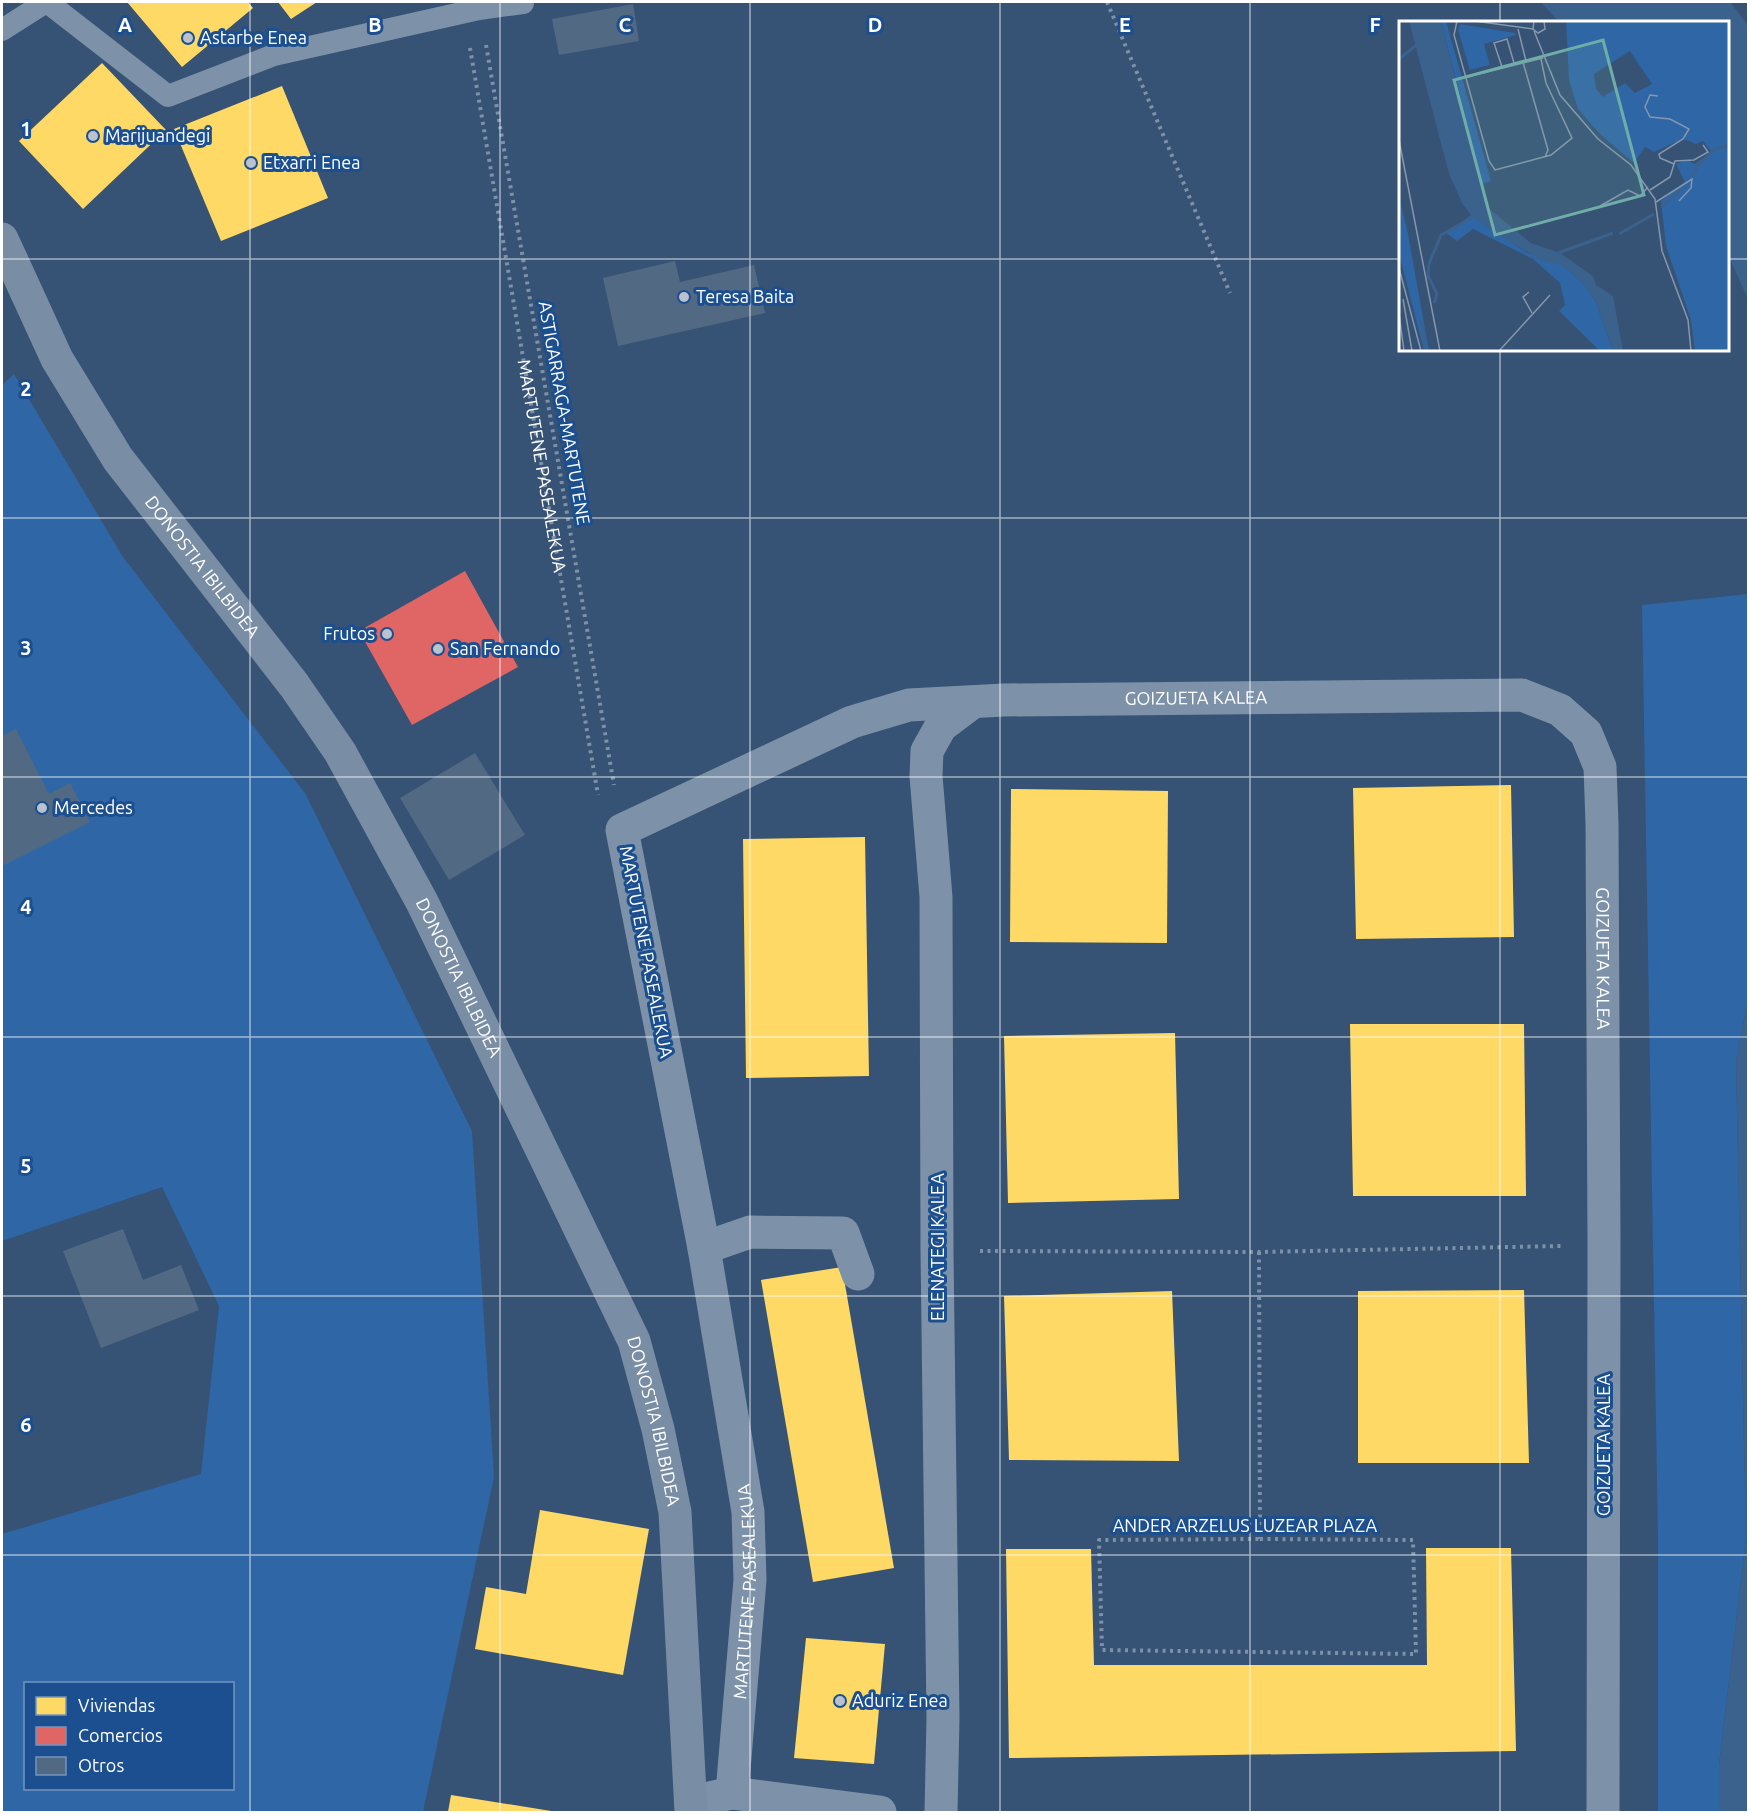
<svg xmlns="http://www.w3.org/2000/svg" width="1750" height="1814" viewBox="0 0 1750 1814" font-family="Ubuntu,sans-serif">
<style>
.green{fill:#2f66a5;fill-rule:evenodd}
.water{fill:#3b618d}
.homes{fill:#ffd966}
.shops{fill:#e06666}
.building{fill:#526984}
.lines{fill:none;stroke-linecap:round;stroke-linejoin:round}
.path{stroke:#7d92a8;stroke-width:4;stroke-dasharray:3 4.5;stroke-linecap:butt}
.service{stroke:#7d92a8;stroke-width:22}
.minor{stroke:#7d92a8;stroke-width:33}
.secondary{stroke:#798da4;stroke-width:33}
.grid{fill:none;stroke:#fff;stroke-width:1.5;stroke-opacity:0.55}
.poi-dot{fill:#b9c2ce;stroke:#1b4f8f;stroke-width:2}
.labels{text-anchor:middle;stroke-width:6;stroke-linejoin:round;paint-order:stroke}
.poi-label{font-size:18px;fill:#fff;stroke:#1b4f8f;text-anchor:start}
.street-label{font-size:18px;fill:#fff;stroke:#1b4f8f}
.inset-river{fill:none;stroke:#3b618d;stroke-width:3}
.inset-road{fill:none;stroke:#8697ac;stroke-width:1.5}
.view{fill:#6fada8;fill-opacity:0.15;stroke:#6fada8;stroke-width:3}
.inset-edge{fill:none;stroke:#fff;stroke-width:3}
.grid-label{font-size:20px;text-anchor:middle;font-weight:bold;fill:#fff;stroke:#1b4f8f;stroke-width:6;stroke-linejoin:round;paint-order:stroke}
</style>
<rect width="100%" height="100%" fill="#365274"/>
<!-- green -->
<path class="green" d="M14,374L123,557L305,793L472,1131L494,1477L423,1812H2V1534L201,1474L219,1306L162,1187L2,1241V385ZM26,1684H232V1788H26Z
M1748,594V1000L1736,1060L1746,1538L1719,1765V1812H1658V1541L1642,605Z"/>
<!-- water -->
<path class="water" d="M1541,2H1730L1748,25V299L1728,255V22H1559Z
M1748,1000V1812H1719V1765L1746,1538L1736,1060Z"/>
<!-- homes -->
<path class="homes" d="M127,2H248L253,8L182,67Z
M278,2H317L291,19Z
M102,63L166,130L83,209L19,141Z
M282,86L328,198L221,241L174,129Z
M1511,785L1514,937L1356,939L1353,788Z
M1011,789L1168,791L1167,943L1010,942Z
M865,837L869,1076L746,1078L743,839Z
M1350,1024H1524L1526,1196H1353Z
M1175,1033L1179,1199L1008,1203L1004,1036Z
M842,1267L894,1568L813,1582L761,1280Z
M1524,1290L1529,1463H1358V1291Z
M1172,1291L1179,1461L1009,1460L1004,1296Z
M540,1510L649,1529L623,1675L475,1649L486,1587L526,1594Z
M1426,1548H1511L1516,1751L1009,1758L1006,1549H1091L1094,1665H1427Z
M806,1638L885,1644L874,1764L794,1758Z
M451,1795L551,1811V1812H448Z"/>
<!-- shops -->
<path class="shops" d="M465,571L518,667L412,725L359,631Z"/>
<!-- building -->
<path class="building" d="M633,4L639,41L559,55L552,19Z
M675,261L680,282L754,265L765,313L618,346L603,278Z
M16,729L49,794L70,783L90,822L2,866V736Z
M475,753L525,835L449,880L400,798Z
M123,1229L143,1280L181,1265L199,1310L101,1348L63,1251Z"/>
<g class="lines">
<!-- path -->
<g class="path">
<path d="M1107,2L1230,293"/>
<path d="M486,45L614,785"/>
<path id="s1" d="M470,48L598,795"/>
<path d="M980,1251L1259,1252L1561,1246"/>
<path d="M1259,1252L1260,1539"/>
<path d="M1260,1539L1413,1540L1416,1654L1102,1650L1099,1540Z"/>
</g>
<!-- service -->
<path class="service" d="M47,2L168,96L274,55L479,9L523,3
M2,30L46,2"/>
<!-- minor -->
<g class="minor">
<path d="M704,1248L750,1232L843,1233L858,1274"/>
<path id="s2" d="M732,1793L750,1580L748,1512L704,1248L622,830L852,722L909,705L1004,700L1522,695L1560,710L1586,733L1600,767L1602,823L1604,1245L1603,1812"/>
<path d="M691,1802L732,1793L880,1812"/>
<path d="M941,1812L943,1718L937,1251L936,897L926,776L927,751L941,726L973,702"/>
</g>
<!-- secondary -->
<path class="secondary" id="s3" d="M2,239L57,359L118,459L294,685L340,752L422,902L634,1341L658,1429L675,1512L691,1812"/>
</g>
<!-- grid -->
<path class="grid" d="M250,2V1812M500,2V1812M750,2V1812M1000,2V1812M1250,2V1812M1500,2V22M2,259H1400M1728,259H1748M1500,350V1812M2,518H1748M2,777H1748M2,1037H1748M2,1296H1748M2,1555H1748"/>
<!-- markers -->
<g class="poi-dot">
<circle cx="188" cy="38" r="6"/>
<circle cx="93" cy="136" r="6"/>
<circle cx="251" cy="163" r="6"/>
<circle cx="684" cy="297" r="6"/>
<circle cx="387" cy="634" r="6"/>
<circle cx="438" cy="649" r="6"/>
<circle cx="42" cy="808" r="6"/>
<circle cx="840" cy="1701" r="6"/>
</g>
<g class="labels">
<!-- poi labels -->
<g class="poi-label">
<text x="200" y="44">Astarbe Enea</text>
<text x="105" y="142">Marijuandegi</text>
<text x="263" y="169">Etxarri Enea</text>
<text x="696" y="303">Teresa Baita</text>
<text x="375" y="640" text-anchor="end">Frutos</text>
<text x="450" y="655">San Fernando</text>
<text x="54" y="814">Mercedes</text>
<text x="852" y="1707">Aduriz Enea</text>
</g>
<!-- street labels -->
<g class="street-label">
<text transform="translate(564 413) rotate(80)" y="6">ASTIGARRAGA-MARTUTENE</text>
<text dy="6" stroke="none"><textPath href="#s1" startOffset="424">MARTUTENE PASEALEKUA</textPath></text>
<text dy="6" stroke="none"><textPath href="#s3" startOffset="386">DONOSTIA IBILBIDEA</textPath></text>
<text dy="6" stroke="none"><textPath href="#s2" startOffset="1576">GOIZUETA KALEA</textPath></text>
<text transform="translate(646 952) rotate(79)" y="6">MARTUTENE PASEALEKUA</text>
<text dy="6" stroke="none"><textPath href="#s2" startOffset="2206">GOIZUETA KALEA</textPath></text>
<text dy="6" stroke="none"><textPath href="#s3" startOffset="872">DONOSTIA IBILBIDEA</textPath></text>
<text transform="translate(938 1247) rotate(-90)" y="6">ELENATEGI KALEA</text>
<text dy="6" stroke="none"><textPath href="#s3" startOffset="1358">DONOSTIA IBILBIDEA</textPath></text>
<text transform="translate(1604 1445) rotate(-90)" y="6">GOIZUETA KALEA</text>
<text x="1245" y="1532">ANDER ARZELUS LUZEAR PLAZA</text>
<text dy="6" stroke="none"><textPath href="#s2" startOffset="202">MARTUTENE PASEALEKUA</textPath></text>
</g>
</g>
<!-- overview -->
<g transform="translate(1399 21)">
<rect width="330" height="330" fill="#365274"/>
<path d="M42,0H47L92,160L83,163ZM167,0H330V330H296L292,299L267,225L262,180L286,161L277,143L289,139L295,143L313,132L304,120L297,123L284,118L255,131L246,126L235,142L201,113L179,88L170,59ZM231,30L253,63L236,72L226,62L204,76L197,68L195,53ZM61,3L116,12L117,14L85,23L91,44L71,49L59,9ZM0,175L9,213L30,330H25L0,232ZM72,194L128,232L164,244L187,265L197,281L214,330H201L160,290L166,284L161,262L134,238L74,208L58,220L47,212Z" fill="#2f66a5" fill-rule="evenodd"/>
<path d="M10,0H42L88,186L132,222L161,232L194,255L197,264L214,275L224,330H214L197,281L187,265L164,244L141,239L98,213L72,194L63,182L50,153Z" fill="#3b618d"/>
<path class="inset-river" d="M0,38L20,22M294,155L299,143L316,128L330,124M262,186L282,168M220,213L255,193M159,232L214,212M35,282L38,273L29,255L30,243L42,214L76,195M23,299L26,330"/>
<path class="inset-road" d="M58,0L55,14L90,140L96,149L152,134L173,117L147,62L142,38M75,0L134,8M135,0L134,8L139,12L146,8L145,0M119,8L127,40M135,10L161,74L199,118L232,144L256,178L263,230L289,299L292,330M124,41L149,129L146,136M103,46L95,22L108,18L115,42M68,56L144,37M259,75L251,74L246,86L251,96L271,98L290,108L284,118L260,133L261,137L275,143M0,119L41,330M251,169L271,156L276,140L295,139L309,131L304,124M257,181L293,158L292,167L280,180M201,185L229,169L241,175L249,166M0,247L22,330M130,271L124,276L133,292M4,278L13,330M0,293L5,330M100,330L151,274"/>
<path class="view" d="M204,19L245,174L96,214L55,59Z"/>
<rect width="330" height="330" class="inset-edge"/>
</g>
<g class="grid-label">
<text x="125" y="32">A</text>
<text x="375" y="32">B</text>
<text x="625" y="32">C</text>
<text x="875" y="32">D</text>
<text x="1125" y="32">E</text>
<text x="1375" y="32">F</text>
<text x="26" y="136">1</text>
<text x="26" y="396">2</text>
<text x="26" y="655">3</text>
<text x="26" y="914">4</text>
<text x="26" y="1173">5</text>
<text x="26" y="1432">6</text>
</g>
<!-- border -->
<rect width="1750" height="1814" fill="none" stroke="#ffffff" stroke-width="6"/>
<!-- legend -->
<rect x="24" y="1682" width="210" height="108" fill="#1b4f8f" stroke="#7695bc" stroke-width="1.5"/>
<rect x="36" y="1697" width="30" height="18" fill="#ffd966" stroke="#7695bc" stroke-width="1.5"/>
<text x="78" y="1712" font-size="18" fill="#ffffff">Viviendas</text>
<rect x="36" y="1727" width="30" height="18" fill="#e06666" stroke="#7695bc" stroke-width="1.5"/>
<text x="78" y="1742" font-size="18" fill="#ffffff">Comercios</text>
<rect x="36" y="1757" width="30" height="18" fill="#526984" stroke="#7695bc" stroke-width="1.5"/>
<text x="78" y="1772" font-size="18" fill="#ffffff">Otros</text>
</svg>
